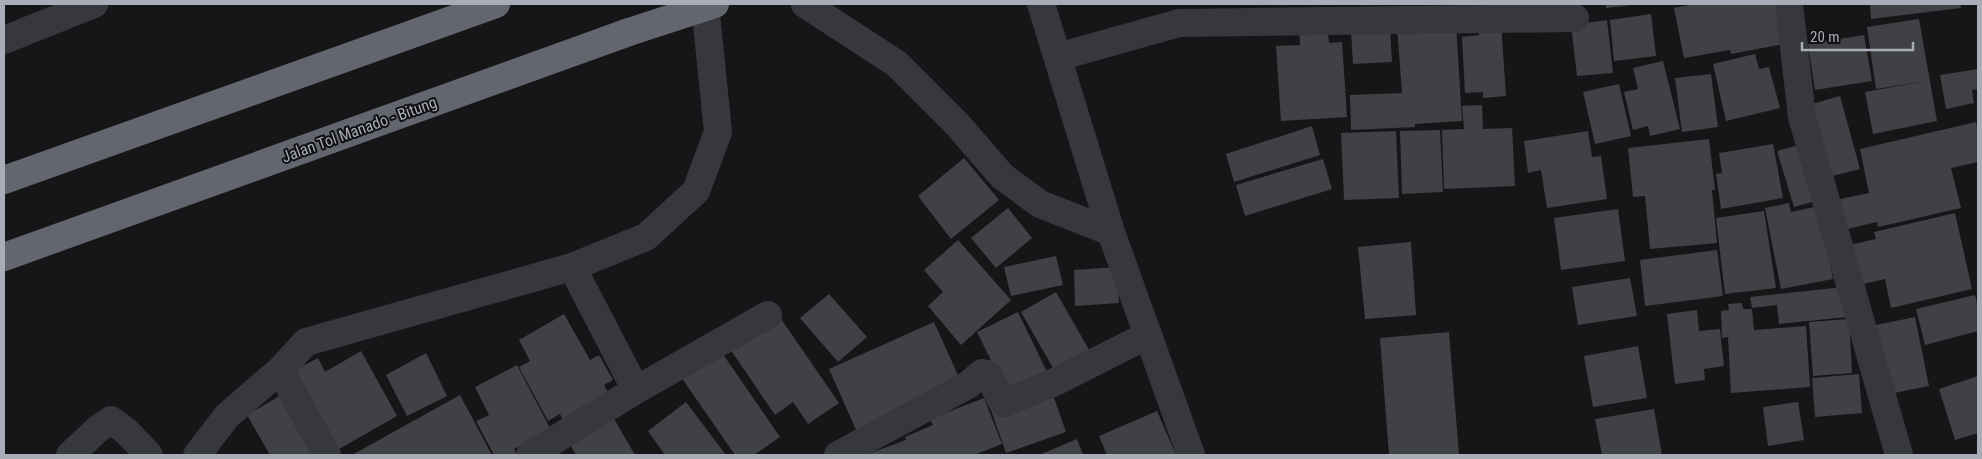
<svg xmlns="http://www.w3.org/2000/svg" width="1982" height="459" viewBox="0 0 1982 459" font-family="'Roboto Condensed',sans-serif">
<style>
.building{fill:#404145}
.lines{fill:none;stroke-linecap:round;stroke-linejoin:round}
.minor{stroke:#37383d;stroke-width:28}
.tertiary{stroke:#37383d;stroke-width:28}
.motorway{stroke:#63666e;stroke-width:28}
.motorway-bridge{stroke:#63666e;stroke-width:28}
.labels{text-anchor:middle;stroke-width:4;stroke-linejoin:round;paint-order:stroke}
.street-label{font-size:16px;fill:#a8adb8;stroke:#111113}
</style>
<rect width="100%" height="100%" fill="#161618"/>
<!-- building -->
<path class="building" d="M1606,4H1632V5L1606,8Z
M1696,4H1777L1784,44L1731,54L1730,50L1684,58L1674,8Z
M1870,4H1960L1961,8L1871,19Z
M1651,14L1656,56L1614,61L1610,20Z
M1919,19L1937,121L1873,134L1865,92L1926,81L1876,89L1867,27Z
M1607,20L1613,73L1577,76L1571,25Z
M1327,23L1329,43L1342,42L1347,117L1281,121L1276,46L1300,45L1299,26Z
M1501,23L1506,96L1483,98V92L1465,93L1462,37L1479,35L1478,25Z
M1456,24L1462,121L1415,124V127L1351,130L1350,95L1402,93L1397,27Z
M1390,28L1392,62L1353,64L1351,30Z
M1864,35L1872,81L1815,90L1808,44Z
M1755,54L1759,69L1769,67L1780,108L1726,121L1713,64Z
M1663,61L1680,129L1650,136L1648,126L1633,130L1624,92L1638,89L1633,68Z
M1978,69V89L1972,90L1974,103L1946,109L1940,75Z
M1711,74L1718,127L1682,132L1675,78Z
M1619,84L1631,136L1595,144L1583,92Z
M1840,96L1860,169L1825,178L1805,106Z
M1482,105L1483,129L1512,128L1515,186L1444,189L1442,130L1464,129L1462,106Z
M1976,122L1978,134V162L1951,168L1961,208L1878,227L1877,222L1847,229L1840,199L1869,193L1860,149Z
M1312,126L1320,155L1234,182L1226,154Z
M1440,130L1443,192L1402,194L1400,131Z
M1396,131L1399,198L1344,200L1341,133Z
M1588,131L1592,157L1601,156L1607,199L1547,208L1541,170L1528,173L1524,141Z
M1709,139L1715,190H1712L1717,243L1650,249L1645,196L1633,197L1628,148Z
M1773,144L1783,198L1721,209L1716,174L1722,173L1719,153Z
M1802,144L1819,200L1794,207L1777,151Z
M964,158L999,200L951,239L918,196Z
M1323,159L1332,189L1245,216L1236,185Z
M1789,203L1791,212L1819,206L1833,279L1781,289L1765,208Z
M1008,208L1032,238L996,268L971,238Z
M1618,209L1625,261L1561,270L1554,218Z
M1764,211L1776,288L1725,294L1716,218Z
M1955,213L1972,289L1891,308L1885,279L1854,286L1845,246L1876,239L1874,232Z
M958,240L1011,300L961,345L928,306L943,292L924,270Z
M1411,242L1416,315L1365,319L1358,247Z
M1717,250L1723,296L1645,306L1640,260Z
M1056,256L1063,285L1011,296L1004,267Z
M1117,267L1119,303L1075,306L1074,270Z
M1630,278L1637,316L1578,325L1572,287Z
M1844,287L1847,317L1779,324L1777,305L1752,308L1750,297Z
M1056,292L1092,355L1057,375L1021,312Z
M829,294L867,337L838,362L800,318Z
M1975,295L1978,309V331L1925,345L1916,309Z
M1742,303L1743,309H1752L1754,330L1806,326L1810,387L1731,393L1728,337L1722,338L1721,311L1729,310L1728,304Z
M1697,310L1699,331L1720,329L1724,366L1704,369L1705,380L1675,384L1667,314Z
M1018,312L1050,378L1009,397L977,332Z
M564,314L590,360L599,355L613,380L604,385L610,396L564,422L560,414L548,421L519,367L530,361L519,340Z
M779,316L839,403L808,424L793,402L775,415L730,349Z
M1915,317L1929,386L1884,395L1871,326Z
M1849,319L1852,373L1813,376L1809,322Z
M934,322L962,384L857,432L829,369Z
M1449,332L1459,455H1389L1380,338Z
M1638,346L1647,398L1593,407L1584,356Z
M718,347L780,437L754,455H735L679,374Z
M361,351L397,416L339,449L295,370L318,358L325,372Z
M426,353L447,396L407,416L386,375Z
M517,365L551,430L514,449L517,455H494L476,421L489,415L475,387Z
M1859,374L1862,413L1815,417L1812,378Z
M1978,376V433L1955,440L1939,389Z
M1051,389L1066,432L1006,453L991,410Z
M283,394L317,455H270L247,415Z
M460,395L492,455H352Z
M984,398L1002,444L974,455H865L906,440L905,437L933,425L930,419Z
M686,402L726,455H665L648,431Z
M1798,402L1804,440L1768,446L1763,407Z
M1654,409L1662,455H1602L1595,419Z
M1157,411L1176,455H1107L1099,436Z
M613,417L635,455H576L569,443Z
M1077,439L1083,455H1039Z"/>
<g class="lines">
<!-- minor -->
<path class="minor" d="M1789,4L1802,117L1899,455
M4,40L94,4
M1058,57L1179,23L1575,18
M572,267L636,390
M280,370L327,455
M70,455L99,428L111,420L126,431L149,455
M197,455L227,416L280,370L306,342L572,267L646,237L696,191L718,132L705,4
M530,455L636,390L768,315
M838,455L968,385L982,373L988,374L1002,402L1005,403L1057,381L1148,335"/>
<!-- tertiary -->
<path class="tertiary" d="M805,4L897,64L957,124L1002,176L1040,204L1111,232
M1041,4L1111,232L1191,455"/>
<!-- motorway -->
<path class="motorway" d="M4,180L496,4
M4,257L629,32"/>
<!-- motorway-bridge -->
<path class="motorway-bridge" d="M629,32L715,4"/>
</g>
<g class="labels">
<!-- street labels -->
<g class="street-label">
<text transform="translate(359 129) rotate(-20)" y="6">Jalan Tol Manado - Bitung</text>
</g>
</g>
<!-- border -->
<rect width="1982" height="459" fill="none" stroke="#a8adb8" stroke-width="10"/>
<!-- scale -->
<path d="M1802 42v8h111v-8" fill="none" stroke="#a8adb8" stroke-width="2.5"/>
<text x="1810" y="42" font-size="15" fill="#a8adb8" stroke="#111113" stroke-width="4" paint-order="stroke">20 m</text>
</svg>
